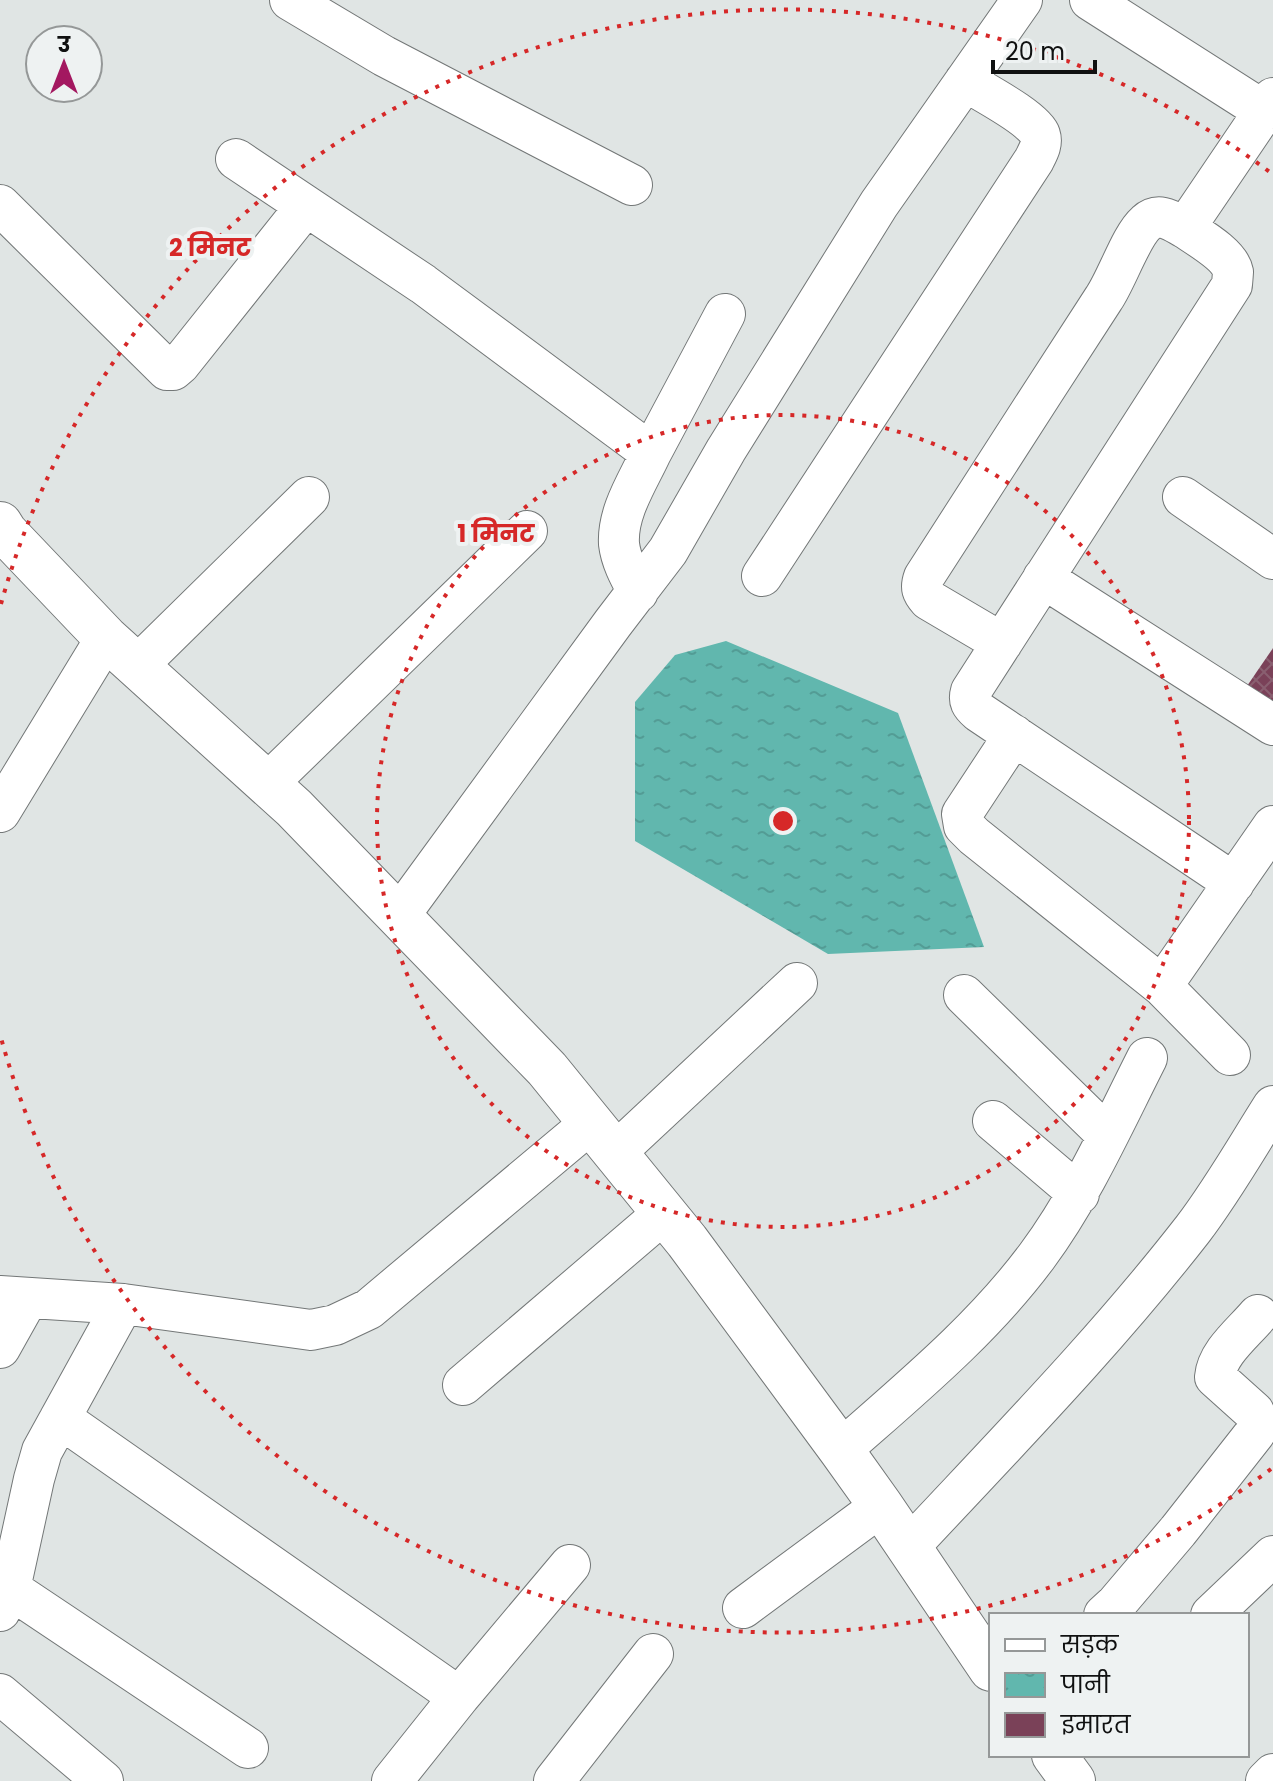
<svg xmlns="http://www.w3.org/2000/svg" width="1273" height="1781" viewBox="0 0 1273 1781" font-family="Poppins,'Noto Sans Devanagari',sans-serif">
<style>
.water{fill:url(#water-ripples)}
.building{fill:url(#building-cross-hatch)}
.lines{fill:none;stroke-linecap:round;stroke-linejoin:round}
.minor-casing{stroke:#737777;stroke-width:42}
.tertiary-casing{stroke:#737777;stroke-width:46}
.minor{stroke:#fff;stroke-width:40}
.tertiary{stroke:#fff;stroke-width:44}
.ring{fill:none;stroke:#d62828;stroke-width:4;stroke-dasharray:4 8}
.centre{fill:#d62828;stroke:#eef2f2;stroke-width:4}
.ring-label{font-size:24px;text-anchor:middle;font-weight:bold;fill:#d62828;stroke:#eef2f2;stroke-width:8;stroke-linejoin:round;paint-order:stroke}
</style>
<defs>
<pattern id="water-ripples" width="26" height="14" patternUnits="userSpaceOnUse" patternTransform="scale(2)"><rect width="26" height="14" fill="#61b7ae"/><path d="M2 4q2-2 4 0t4 0M15 11q2-2 4 0t4 0" fill="none" stroke="#539c95"/></pattern>
<pattern id="building-cross-hatch" width="8" height="8" patternUnits="userSpaceOnUse" patternTransform="scale(2)"><rect width="8" height="8" fill="#7a4158"/><path d="M0 0l8 8M0 8l8-8" fill="none" stroke="#895f70"/></pattern>
</defs>
<rect width="100%" height="100%" fill="#e0e5e4"/>
<!-- water -->
<path class="water" d="M726,641L898,713L984,947L828,954L635,841V702L675,655Z"/>
<!-- building -->
<path class="building" d="M1273,648V704L1247,686Z"/>
<g class="lines">
<!-- minor casing -->
<g class="minor-casing">
<path id="minor" d="M290,0L384,56L632,185
M1090,0L1264,111
M236,159L423,284L651,453C638,481 617,512 619,544C621,561 630,577 638,592
M0,205L167,370H173L180,364L306,206
M651,453L725,314
M1183,497L1273,559
M762,576L1034,160C1038,152 1043,144 1040,135C1035,119 981,91 965,81
M1043,578L1273,725
M1002,643L929,600C922,592 920,588 924,577C983,484 1044,391 1104,298C1117,279 1131,236 1146,223C1159,211 1172,221 1185,228
M137,666L309,497
M1014,735L962,814L964,826L974,836L1162,986L1230,1055
M267,784L527,531
M0,812L106,638
M1234,883L979,712C971,705 968,701 971,691L1232,285C1232,284 1233,273 1233,272C1230,255 1198,237 1185,228L1273,98
M399,916L613,623L668,551L726,450L879,204L1022,0
M1162,986L1273,826
M964,995L1108,1136
M993,1121L1079,1194
M615,1153L797,983
M0,1296L123,1304L311,1330L335,1325L369,1309L592,1122
M0,1348L28,1298
M463,1385L664,1213
M60,1418L459,1697L392,1781
M841,1450C910,1389 982,1330 1037,1256C1082,1195 1113,1125 1147,1058
M909,1547C1006,1443 1106,1341 1193,1229C1222,1191 1247,1147 1273,1106
M10,1589L248,1748
M743,1608L881,1506
M0,1611L10,1589L34,1479L42,1451L123,1304
M1104,1615L1116,1604L1178,1531L1255,1433L1258,1421L1254,1412L1215,1377C1217,1353 1243,1333 1258,1315
M1211,1615L1273,1556
M0,1694L103,1781
M459,1697L570,1565
M554,1781L653,1654
M1266,1781L1273,1774"/>
</g>
<!-- tertiary casing -->
<g class="tertiary-casing">
<path id="tertiary" d="M0,524L5,532L106,638L294,808L547,1069L687,1241L841,1450L881,1506L991,1669
M1054,1755L1073,1781"/>
</g>
<!-- minor -->
<use href="#minor" class="minor"/>
<!-- tertiary -->
<use href="#tertiary" class="tertiary"/>
</g>
<!-- distance rings -->
<g class="ring">
<circle cx="783" cy="821" r="406"/>
<path d="M1271 1469A811 811 0 0 1 1 1038M1 604A811 811 0 0 1 1271 173"/>
</g>
<circle cx="783" cy="821" r="12" class="centre"/>
<g class="ring-label">
<text x="210" y="256">2 मिनट</text>
<text x="496" y="542">1 मिनट</text>
</g>
<!-- legend -->
<rect x="989" y="1613" width="260" height="144" fill="#eef2f2" stroke="#959898" stroke-width="2"/>
<rect x="1005" y="1639" width="40" height="12" fill="#ffffff" stroke="#959898" stroke-width="2"/>
<text x="1061" y="1653" font-size="24" fill="#101111">सड़क</text>
<rect x="1005" y="1673" width="40" height="24" fill="url(#water-ripples)" stroke="#959898" stroke-width="2"/>
<text x="1061" y="1693" font-size="24" fill="#101111">पानी</text>
<rect x="1005" y="1713" width="40" height="24" fill="#7a4158" stroke="#959898" stroke-width="2"/>
<text x="1061" y="1733" font-size="24" fill="#101111">इमारत</text>
<!-- north arrow -->
<g transform="translate(64 64)"><circle r="38" fill="#eef2f2" stroke="#959898" stroke-width="2"/>
<path d="M0-6L14 30L0 20L-14 30Z" fill="#a31860"/>
<text y="-12" font-size="22" font-weight="bold" text-anchor="middle" fill="#101111">उ</text>
</g>
<!-- scale -->
<path d="M993 60v12h102v-12" fill="none" stroke="#101111" stroke-width="4"/>
<text x="1005" y="60" font-size="24" fill="#101111" stroke="#eef2f2" stroke-width="6" paint-order="stroke">20 m</text>
</svg>
